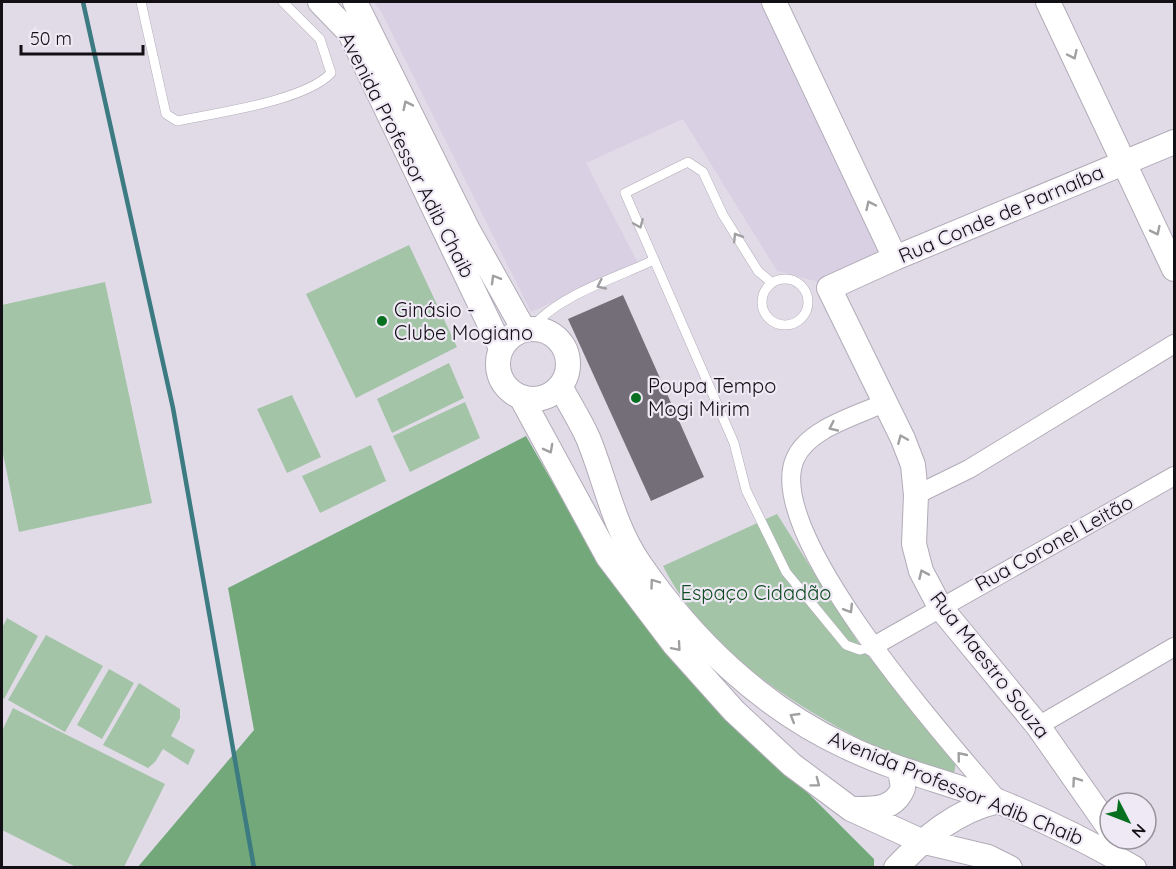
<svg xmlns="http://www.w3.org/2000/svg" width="1176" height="869" viewBox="0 0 1176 869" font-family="Quicksand,sans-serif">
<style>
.built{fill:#dad0e4}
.green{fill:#a3c4a7}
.forest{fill:#73a87b}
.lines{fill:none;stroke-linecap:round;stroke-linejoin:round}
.stream{stroke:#3b7b81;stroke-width:4.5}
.building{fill:#746e79}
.lane-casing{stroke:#b1abb7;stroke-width:10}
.street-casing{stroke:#b1abb7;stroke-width:20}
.secondary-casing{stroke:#b1abb7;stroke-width:26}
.lane{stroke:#fff;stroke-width:9}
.street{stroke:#fff;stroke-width:18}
.secondary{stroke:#fff;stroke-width:24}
.oneway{stroke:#a09fa1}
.poi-dot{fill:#077020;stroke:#efe8f5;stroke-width:2}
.labels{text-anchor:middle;stroke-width:4.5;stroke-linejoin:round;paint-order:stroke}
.street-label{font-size:20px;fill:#121014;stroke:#efe8f5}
.poi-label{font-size:20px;fill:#121014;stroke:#efe8f5;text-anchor:start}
.park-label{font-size:20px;fill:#104c20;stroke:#efe8f5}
</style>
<rect width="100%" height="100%" fill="#e1dbe8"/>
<!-- built -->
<path class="built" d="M374,2H760L887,253L822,283L777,271L683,119L586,163L638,263L531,312L382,13Z"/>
<!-- green -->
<path class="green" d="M409,245L457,347L356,398L306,294Z
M105,282L152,503L19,532L2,449V305Z
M449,363L464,398L392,433L377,399Z
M292,395L321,457L287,473L257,409Z
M465,402L480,438L410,472L393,436Z
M371,445L386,481L320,513L302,476Z
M777,514L861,647L956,762L954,774C925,763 892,755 864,741C785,701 704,646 663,566Z
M7,618L38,636L4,699L2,697V628Z
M46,635L103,666L65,732L8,700Z
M109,669L134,683L102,739L77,725Z
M139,683L180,709V718L171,736L195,750L188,765L163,749L155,762L148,768L103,745Z
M13,708L165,784L124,867H76L2,830V731Z"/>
<!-- forest -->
<path class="forest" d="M526,436L604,572L706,691L874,859V868H137L254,730L228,588Z"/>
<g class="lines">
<!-- stream -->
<path class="stream" d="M83,2L173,408L254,868"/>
</g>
<!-- building -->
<path class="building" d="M623,295L704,477L651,501L568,319Z"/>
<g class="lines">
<!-- lane casing -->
<g class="lane-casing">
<path id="lane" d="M141,2L166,114L177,121C216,113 305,101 331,73L320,39L283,2
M762 302a23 23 0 1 1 46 0a23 23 0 1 1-46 0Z
M772,283L758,271L723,215L703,172L688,162L625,193L734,443L746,490L786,572L846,645L860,650L872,647
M531,329C556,296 616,278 654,260"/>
</g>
<!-- street casing -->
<g class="street-casing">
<path id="street" d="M886,402C857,416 808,428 795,459C762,534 950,742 998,800
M916,495L969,469L1174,344
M872,647L1174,476
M1038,726L1174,647"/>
</g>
<!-- secondary casing -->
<g class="secondary-casing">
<path id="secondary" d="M320,2L350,33L501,348
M355,2L468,230L524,330
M774,2L895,258
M1048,2L1174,269
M498 364a35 35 0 1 1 70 0a35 35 0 1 1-70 0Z
M560,386C569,403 580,420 588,438C605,479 613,525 639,563C691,639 762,708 847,747C896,771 949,782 1000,802C1047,821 1091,843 1134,868
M521,397L608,557L674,644L734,711L792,765L851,809L921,841L988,857L1010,868
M853,809C875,809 894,810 903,788L900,770
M1110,829L1038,726L940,607L921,571L914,544L916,495L913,465L903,439L829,288L895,258L1174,142
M896,868C926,836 956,811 998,801"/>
</g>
<!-- lane -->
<use href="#lane" class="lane"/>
<!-- street -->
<use href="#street" class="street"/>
<!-- secondary -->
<use href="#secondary" class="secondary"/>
</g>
<!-- one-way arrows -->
<defs><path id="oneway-chevron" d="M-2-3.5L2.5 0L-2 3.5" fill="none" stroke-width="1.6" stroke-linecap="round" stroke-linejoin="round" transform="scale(1.5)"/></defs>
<g class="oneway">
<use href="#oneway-chevron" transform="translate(1073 55) rotate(65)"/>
<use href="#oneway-chevron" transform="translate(407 105) rotate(-116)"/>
<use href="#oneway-chevron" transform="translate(870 205) rotate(-115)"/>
<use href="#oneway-chevron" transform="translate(639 224) rotate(67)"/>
<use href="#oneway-chevron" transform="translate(1156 231) rotate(64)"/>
<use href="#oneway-chevron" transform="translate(737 237) rotate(-122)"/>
<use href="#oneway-chevron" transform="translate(495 279) rotate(-120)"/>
<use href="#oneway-chevron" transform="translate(601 285) rotate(155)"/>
<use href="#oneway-chevron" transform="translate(833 427) rotate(155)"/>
<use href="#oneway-chevron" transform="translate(902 439) rotate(-113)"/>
<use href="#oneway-chevron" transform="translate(549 449) rotate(62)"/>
<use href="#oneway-chevron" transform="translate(923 574) rotate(-114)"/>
<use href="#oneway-chevron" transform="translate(654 583) rotate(-126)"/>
<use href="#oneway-chevron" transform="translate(849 609) rotate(58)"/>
<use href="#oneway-chevron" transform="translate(677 647) rotate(49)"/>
<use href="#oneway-chevron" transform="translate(794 717) rotate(-149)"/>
<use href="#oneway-chevron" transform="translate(961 756) rotate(-129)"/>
<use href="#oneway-chevron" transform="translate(1076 781) rotate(-125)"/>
<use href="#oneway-chevron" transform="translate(816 783) rotate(37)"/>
</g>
<!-- markers -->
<g class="poi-dot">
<circle cx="382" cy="321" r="6"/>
<circle cx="636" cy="398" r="6"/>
</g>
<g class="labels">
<!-- street labels -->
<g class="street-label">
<text transform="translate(407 155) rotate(63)" y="7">Avenida Professor Adib Chaib</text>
<text transform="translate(1001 214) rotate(-23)" y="7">Rua Conde de Parnaíba</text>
<text transform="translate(1054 543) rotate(-29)" y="7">Rua Coronel Leitão</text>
<text transform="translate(990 665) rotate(52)" y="7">Rua Maestro Souza</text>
<text transform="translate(956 788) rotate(22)" y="7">Avenida Professor Adib Chaib</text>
</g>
<!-- poi labels -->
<g class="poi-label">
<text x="394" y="317">Ginásio -<tspan x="394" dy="23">Clube Mogiano</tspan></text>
<text x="648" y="393">Poupa Tempo<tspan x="648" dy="23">Mogi Mirim</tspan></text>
</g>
<!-- park labels -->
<g class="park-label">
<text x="756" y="600">Espaço Cidadão</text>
</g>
</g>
<!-- border -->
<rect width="1176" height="869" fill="none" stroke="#121014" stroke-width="6"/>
<!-- north arrow -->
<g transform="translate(1128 821) rotate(132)"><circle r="28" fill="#efe8f5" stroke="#97929b" stroke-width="1.5"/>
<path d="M0-4.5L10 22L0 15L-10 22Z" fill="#077020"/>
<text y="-9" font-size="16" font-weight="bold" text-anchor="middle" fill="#121014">N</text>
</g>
<!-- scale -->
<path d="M21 45v9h122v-9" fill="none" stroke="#121014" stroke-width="3"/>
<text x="30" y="45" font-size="18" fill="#121014" stroke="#efe8f5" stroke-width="4.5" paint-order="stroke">50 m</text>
</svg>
